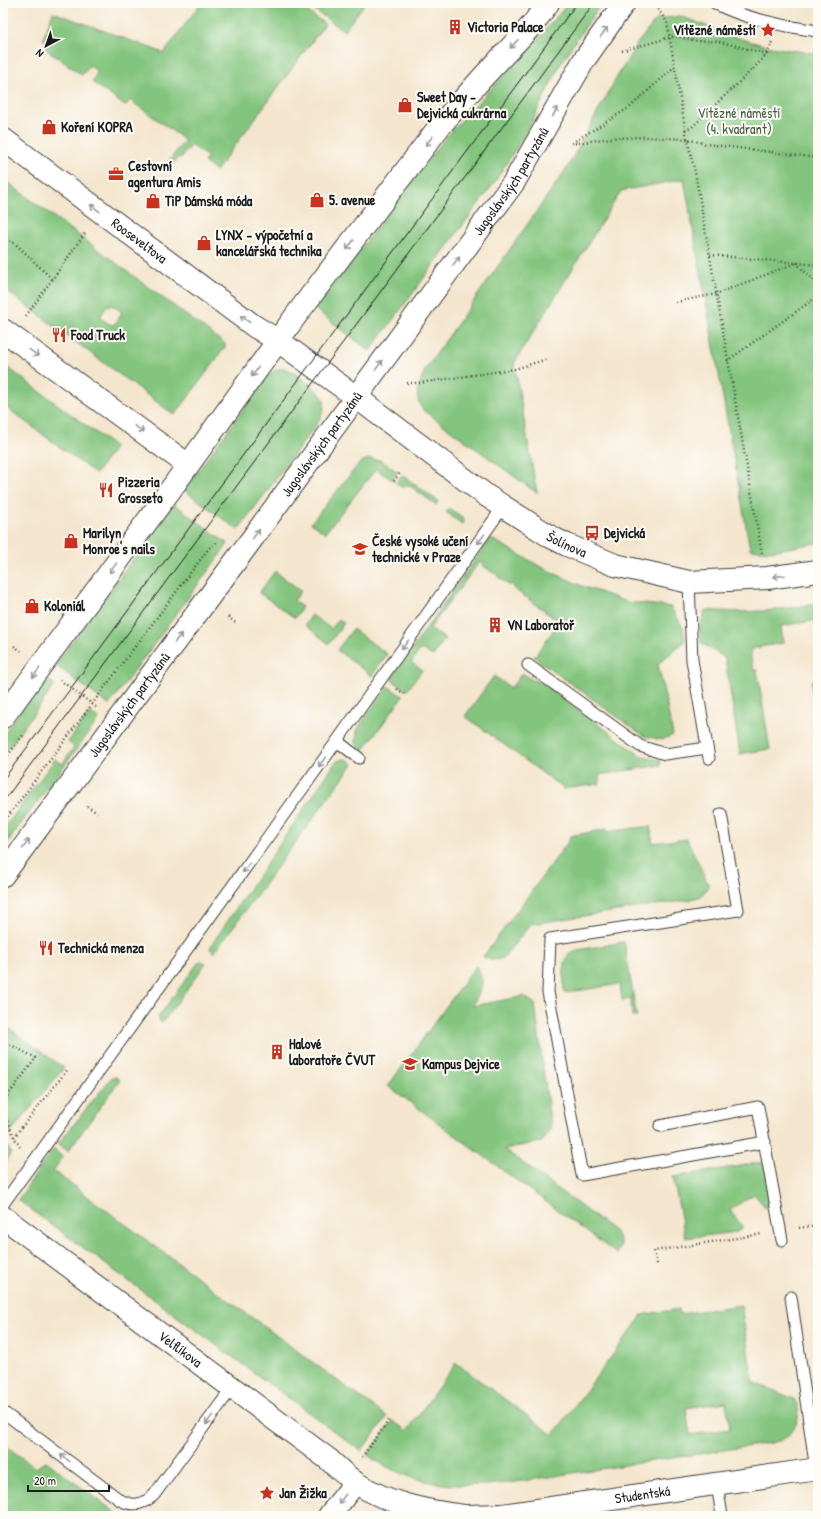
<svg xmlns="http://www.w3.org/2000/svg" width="821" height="1519" viewBox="0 0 821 1519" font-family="'Patrick Hand',sans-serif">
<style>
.green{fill:#83c57e;stroke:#50704d;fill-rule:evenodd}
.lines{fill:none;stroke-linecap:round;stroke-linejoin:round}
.lane-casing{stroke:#3c3a37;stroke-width:13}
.street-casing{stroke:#3c3a37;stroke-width:24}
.secondary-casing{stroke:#3c3a37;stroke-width:24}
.path{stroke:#3c3a37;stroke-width:2.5;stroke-dasharray:1 3;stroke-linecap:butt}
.lane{stroke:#fff;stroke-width:11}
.street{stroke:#fff;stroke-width:22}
.secondary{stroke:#fff;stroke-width:22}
.tram{stroke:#1c1c1c;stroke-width:1}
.oneway{stroke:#999}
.labels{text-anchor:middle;stroke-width:4;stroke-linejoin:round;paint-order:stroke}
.poi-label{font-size:14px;font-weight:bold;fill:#1c1c1c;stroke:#fdfcf7;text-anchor:start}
.park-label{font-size:14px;fill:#456043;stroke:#fdfcf7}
.street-label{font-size:14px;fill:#1c1c1c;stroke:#fdfcf7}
</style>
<rect width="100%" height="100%" fill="#fdfcf7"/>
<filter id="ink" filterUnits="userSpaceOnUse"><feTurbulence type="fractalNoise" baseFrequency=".025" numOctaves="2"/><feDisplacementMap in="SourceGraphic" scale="8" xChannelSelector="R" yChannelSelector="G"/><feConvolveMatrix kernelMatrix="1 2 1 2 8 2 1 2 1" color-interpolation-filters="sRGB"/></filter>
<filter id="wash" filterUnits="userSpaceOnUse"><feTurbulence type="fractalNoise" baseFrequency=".012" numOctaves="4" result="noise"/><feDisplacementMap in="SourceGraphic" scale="16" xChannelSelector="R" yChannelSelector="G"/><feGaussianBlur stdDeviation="0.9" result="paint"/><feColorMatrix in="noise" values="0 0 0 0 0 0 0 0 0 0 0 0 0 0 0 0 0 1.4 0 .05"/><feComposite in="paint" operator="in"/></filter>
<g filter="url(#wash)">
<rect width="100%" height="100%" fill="#f4e6ce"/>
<!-- green -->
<path class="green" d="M201,3H296L325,24L216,171L204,162L208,157L191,145L181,158L178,157L173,164L169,161L185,140L130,100L125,106L92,82L97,73L94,68L89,67L82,75L46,49L47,43L43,39L53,12L164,53Z
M305,3H365L344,31Z
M568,3H602L572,46L559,67L527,131L494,183L370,351L315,309L442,142C483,95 529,52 568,3Z
M680,16L741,39L771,47L818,54V543L770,551L750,549L684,179L621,191L514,363L537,493L423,410C413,396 419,384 425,370L567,168L617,77L639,41L657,19Z
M3,179L225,344V347L176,414H173L3,288ZM111,305L121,311V315L115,324L111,325L102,319L101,315L107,306Z
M3,364L115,447L96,474L3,405Z
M283,368C292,370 298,375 305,381C325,396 331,402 316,425L238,530L184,490L268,376L275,370Z
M369,459L380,460L398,472L392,480L376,469L325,533L311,523L358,465L363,461Z
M402,475L438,501L436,505L410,486L409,487L405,485L403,488L396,483Z
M174,504L228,544L109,705L55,665Z
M449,508L465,519L462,524L446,512Z
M490,538L543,568L582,586L627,602L671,607L683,628L685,641L658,664L673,735L662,740L644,736L534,657L560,621L559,620L558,621L544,611V609L543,608L542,609L528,599L529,598L528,596L526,598L513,588L514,586L512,584L510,586L497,576L498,574L496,573L495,574L482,565L483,563L480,561L430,628L445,639L433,656L421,649L411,662L422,670L407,691L391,679Z
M275,571L301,591L294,601L302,607L295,618L259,593Z
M818,604V620L781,626L783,643L754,648V649L750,650L753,670H757L770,749L740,754L725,658L701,643L700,627L705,610L737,612L765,611Z
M312,615L331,629L339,619L344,623L329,644L305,625Z
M353,629L387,654L372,676L337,650Z
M522,673L534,681L538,680L637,753L647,758L660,760L661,765L599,775L600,784L562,789L563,788L465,716L494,676L511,688Z
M45,678L55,685L3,755V735Z
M818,680V736L811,681Z
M387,686L403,696L363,751L358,747L356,742L357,730Z
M90,712L99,719L3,848V830L55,759L62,764L74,747L68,742Z
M344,759L348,760L353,764L214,953L210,949L212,944L335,763L339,760Z
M650,826L653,843L687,839L709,886L701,896L689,900L531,924L503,958L493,960L483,957L571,838L569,837L570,836L607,829V832Z
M624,942L637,1017H632L631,999L622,1000L620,984L564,993C564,979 561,962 572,951Z
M202,961L206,963L162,1023L159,1020V1016L198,963Z
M476,966C488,983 479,990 473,1006L524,996L535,1004L551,1129L542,1142L504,1149L614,1231C621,1239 622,1245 617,1254L388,1086Z
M3,1024L64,1068L4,1140L11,1153L3,1169Z
M112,1077H116L120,1080L68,1151L58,1144Z
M53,1149L63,1157L53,1171L387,1417L361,1451L18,1200Z
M764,1162L770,1203L766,1208L754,1194L730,1210L743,1228L737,1232L685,1238L673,1177Z
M741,1305L753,1382L794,1399C804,1413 796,1431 783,1439C780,1441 774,1442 771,1443C707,1453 643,1462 579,1472C534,1479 488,1489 443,1484C415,1481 391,1471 367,1455L393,1421L407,1431L456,1363L553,1435L641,1317V1315L679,1309L680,1314ZM726,1402L730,1429L690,1435L686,1408Z
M3,1444L36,1468L46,1461L120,1516H3Z"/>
</g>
<g filter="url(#ink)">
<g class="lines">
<!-- lane casing -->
<g class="lane-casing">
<path id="lane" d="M715,3C741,18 788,27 818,31
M689,582L692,660L709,758
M528,665L640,746L665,754L707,748
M337,741L359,758
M721,814L738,910L550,939L548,992L582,1175L765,1142
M660,1126L758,1107L782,1240
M3,1204L337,741L503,507
M791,1297L816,1470
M3,1412L120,1500C133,1507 143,1505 154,1495L232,1388
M717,1484L722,1516"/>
</g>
<!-- street casing -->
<g class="street-casing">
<g id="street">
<path id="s1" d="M3,139L254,326L277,340L356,397L487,496L551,537L567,545L615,565L689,582L767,578L818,571"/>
<path d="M3,330L188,465"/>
<path id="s2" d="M3,1217L328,1459C337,1467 346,1476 356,1483C389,1504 426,1511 464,1516"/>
<path d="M329,1516L355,1483"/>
<path id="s3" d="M467,1516L502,1515L818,1469"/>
</g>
</g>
<!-- secondary casing -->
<g class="secondary-casing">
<g id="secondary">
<path d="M3,717L171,489L300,310L439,127L483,77L533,24L548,3"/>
<path id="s4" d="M3,875L246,547L514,182L584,60L624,3"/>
</g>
</g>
<!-- path -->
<path class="path" d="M656,6L667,22L687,139L706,144L818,158
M622,51L675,36L697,41H717L767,54
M813,51L818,56
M685,130L692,127L754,68L767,54L772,42
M572,143L630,107L673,68
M571,144L610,138L645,137L687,139L695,172L762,553
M3,236L18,246L53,280
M710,255L818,265
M796,263L818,284
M676,302L716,294L796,263
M26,316L86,232
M727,361L818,296
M407,383H419L515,369L547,359
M394,481L400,473
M228,617L237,624
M14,646L21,651
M60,680L96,707
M397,689L404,694
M3,762L23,735
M87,806L97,813
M3,823L209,548L218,541
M3,1041L36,1058L3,1102
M3,1110L14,1137L20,1147
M14,1137L68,1069
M799,1228L818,1225
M657,1264L654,1251L762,1234
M362,1457L390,1419"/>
<!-- lane -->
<use href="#lane" class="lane"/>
<!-- street -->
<use href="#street" class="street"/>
<!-- secondary -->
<use href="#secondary" class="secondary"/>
<!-- tram -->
<path class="tram" d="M3,780L577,3
M3,802L594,3"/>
</g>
<!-- one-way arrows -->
<defs><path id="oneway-shaft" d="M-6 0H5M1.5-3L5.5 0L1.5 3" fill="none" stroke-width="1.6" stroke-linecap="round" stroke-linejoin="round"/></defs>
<g class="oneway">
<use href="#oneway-shaft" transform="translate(604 32) rotate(-55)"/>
<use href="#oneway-shaft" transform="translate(514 44) rotate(133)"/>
<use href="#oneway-shaft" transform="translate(555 112) rotate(-61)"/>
<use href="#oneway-shaft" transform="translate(429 141) rotate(127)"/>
<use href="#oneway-shaft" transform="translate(95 208) rotate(-143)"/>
<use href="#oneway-shaft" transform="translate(350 245) rotate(127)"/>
<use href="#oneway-shaft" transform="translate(456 261) rotate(-54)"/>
<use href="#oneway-shaft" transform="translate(245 319) rotate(-143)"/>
<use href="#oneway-shaft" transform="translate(34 353) rotate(36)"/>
<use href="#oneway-shaft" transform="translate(379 365) rotate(-54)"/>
<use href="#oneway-shaft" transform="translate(255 372) rotate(125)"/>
<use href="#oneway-shaft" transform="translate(139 429) rotate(36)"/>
<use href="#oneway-shaft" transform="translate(256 534) rotate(-54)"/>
<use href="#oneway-shaft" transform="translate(481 539) rotate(126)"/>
<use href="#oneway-shaft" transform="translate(113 568) rotate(126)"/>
<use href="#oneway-shaft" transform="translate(779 576) rotate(173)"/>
<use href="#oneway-shaft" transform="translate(178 638) rotate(-53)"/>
<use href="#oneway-shaft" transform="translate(405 645) rotate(126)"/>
<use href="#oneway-shaft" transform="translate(36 673) rotate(127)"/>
<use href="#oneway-shaft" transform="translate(322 762) rotate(126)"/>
<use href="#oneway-shaft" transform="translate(26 844) rotate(-54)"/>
<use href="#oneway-shaft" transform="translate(246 868) rotate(126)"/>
<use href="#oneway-shaft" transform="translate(209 1420) rotate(126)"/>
<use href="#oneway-shaft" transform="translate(65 1458) rotate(-143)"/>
<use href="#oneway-shaft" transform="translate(342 1499) rotate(128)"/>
</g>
</g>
<!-- icons -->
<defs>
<g id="building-bare" transform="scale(1.2)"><path d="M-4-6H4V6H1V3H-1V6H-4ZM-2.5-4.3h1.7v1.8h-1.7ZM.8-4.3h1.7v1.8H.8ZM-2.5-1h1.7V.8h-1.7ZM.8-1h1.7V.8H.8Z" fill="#c8321e" stroke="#fdfcf7" stroke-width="2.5" paint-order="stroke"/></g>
<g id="sight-bare" transform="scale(1.2)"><path d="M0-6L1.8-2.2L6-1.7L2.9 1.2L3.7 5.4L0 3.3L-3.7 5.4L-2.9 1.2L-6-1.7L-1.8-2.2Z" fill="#c8321e" stroke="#fdfcf7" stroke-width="2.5" paint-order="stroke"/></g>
<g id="shop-bare" transform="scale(1.2)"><path d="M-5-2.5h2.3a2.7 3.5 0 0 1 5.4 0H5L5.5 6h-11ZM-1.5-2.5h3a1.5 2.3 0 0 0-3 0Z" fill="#c8321e" stroke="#fdfcf7" stroke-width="2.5" paint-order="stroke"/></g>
<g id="office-bare" transform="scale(1.2)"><path d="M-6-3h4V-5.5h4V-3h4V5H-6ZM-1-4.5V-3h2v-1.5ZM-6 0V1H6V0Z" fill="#c8321e" stroke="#fdfcf7" stroke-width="2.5" paint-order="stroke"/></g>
<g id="restaurant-bare" transform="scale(1.2)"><path d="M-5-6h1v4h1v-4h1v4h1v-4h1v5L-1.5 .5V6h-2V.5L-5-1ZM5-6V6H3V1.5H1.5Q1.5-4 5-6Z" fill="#c8321e" stroke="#fdfcf7" stroke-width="2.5" paint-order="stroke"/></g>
<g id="bus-bare" transform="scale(1.2)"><path d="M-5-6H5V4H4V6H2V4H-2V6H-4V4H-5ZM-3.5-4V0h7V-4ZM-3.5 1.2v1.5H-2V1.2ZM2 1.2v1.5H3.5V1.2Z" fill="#c8321e" stroke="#fdfcf7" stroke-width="2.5" paint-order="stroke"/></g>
<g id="university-bare" transform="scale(1.2)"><path d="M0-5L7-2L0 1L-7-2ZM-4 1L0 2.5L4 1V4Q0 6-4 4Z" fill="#c8321e" stroke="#fdfcf7" stroke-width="2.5" paint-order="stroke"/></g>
</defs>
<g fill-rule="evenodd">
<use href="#building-bare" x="455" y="27"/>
<use href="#sight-bare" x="768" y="30"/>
<use href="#shop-bare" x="405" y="105"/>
<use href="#shop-bare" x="49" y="127"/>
<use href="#office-bare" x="116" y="174"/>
<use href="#shop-bare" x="317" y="200"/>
<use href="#shop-bare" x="153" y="201"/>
<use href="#shop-bare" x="204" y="243"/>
<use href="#restaurant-bare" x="59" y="335"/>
<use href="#restaurant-bare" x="106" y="490"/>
<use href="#bus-bare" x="592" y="533"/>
<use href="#shop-bare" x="71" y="541"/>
<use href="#university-bare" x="360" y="549"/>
<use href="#shop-bare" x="32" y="606"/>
<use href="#building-bare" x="495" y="625"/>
<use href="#restaurant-bare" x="46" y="948"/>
<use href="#building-bare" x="277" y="1052"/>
<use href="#university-bare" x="410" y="1064"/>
<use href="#sight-bare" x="267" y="1493"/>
</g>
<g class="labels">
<!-- poi labels -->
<g class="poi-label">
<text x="467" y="32">Victoria Palace</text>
<text x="756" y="35" text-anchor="end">Vítězné náměstí</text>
<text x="417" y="102">Sweet Day -<tspan x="417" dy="16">Dejvická cukrárna</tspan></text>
<text x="61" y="132">Koření KOPRA</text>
<text x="128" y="171">Cestovní<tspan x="128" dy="16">agentura Amis</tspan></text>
<text x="329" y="205">5. avenue</text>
<text x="165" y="206">TiP Dámská móda</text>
<text x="216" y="240">LYNX - výpočetní a<tspan x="216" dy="16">kancelářská technika</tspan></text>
<text x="71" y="340">Food Truck</text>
<text x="118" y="487">Pizzeria<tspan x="118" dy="16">Grosseto</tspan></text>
<text x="83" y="538">Marilyn<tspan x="83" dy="16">Monroe's nails</tspan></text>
<text x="604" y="538">Dejvická</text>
<text x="372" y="546">České vysoké učení<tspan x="372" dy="16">technické v Praze</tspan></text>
<text x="44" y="611">Koloniál</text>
<text x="507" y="630">VN Laboratoř</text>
<text x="58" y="953">Technická menza</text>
<text x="289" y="1049">Halové<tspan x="289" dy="16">laboratoře ČVUT</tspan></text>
<text x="422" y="1069">Kampus Dejvice</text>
<text x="279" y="1498">Jan Žižka</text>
</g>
<!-- park labels -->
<g class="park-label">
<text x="739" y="118">Vítězné náměstí<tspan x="739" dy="16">(4. kvadrant)</tspan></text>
</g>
<!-- street labels -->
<g class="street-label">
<text dy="5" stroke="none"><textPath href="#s4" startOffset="860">Jugoslávských partyzánů</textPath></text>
<text dy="5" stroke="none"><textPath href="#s1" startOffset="170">Rooseveltova</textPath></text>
<text dy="5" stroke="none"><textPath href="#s4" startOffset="536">Jugoslávských partyzánů</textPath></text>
<text dy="5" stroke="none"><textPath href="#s1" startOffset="695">Šolínova</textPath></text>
<text dy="5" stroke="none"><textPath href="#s4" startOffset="212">Jugoslávských partyzánů</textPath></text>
<text dy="5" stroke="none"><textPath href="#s2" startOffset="221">Velflíkova</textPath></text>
<text dy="5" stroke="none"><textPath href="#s3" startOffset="177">Studentská</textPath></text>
</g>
</g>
<!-- margin -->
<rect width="821" height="1519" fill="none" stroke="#fdfcf7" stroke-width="16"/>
<!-- north arrow -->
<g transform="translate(46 46) rotate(221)" stroke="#fdfcf7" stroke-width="3" paint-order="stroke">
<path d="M0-3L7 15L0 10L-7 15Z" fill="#1c1c1c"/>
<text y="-6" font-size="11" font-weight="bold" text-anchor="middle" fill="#1c1c1c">N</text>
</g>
<!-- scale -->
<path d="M28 1485v6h81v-6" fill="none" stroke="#1c1c1c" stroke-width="2"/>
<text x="34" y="1485" font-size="12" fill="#1c1c1c" stroke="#fdfcf7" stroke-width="3" paint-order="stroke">20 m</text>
</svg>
